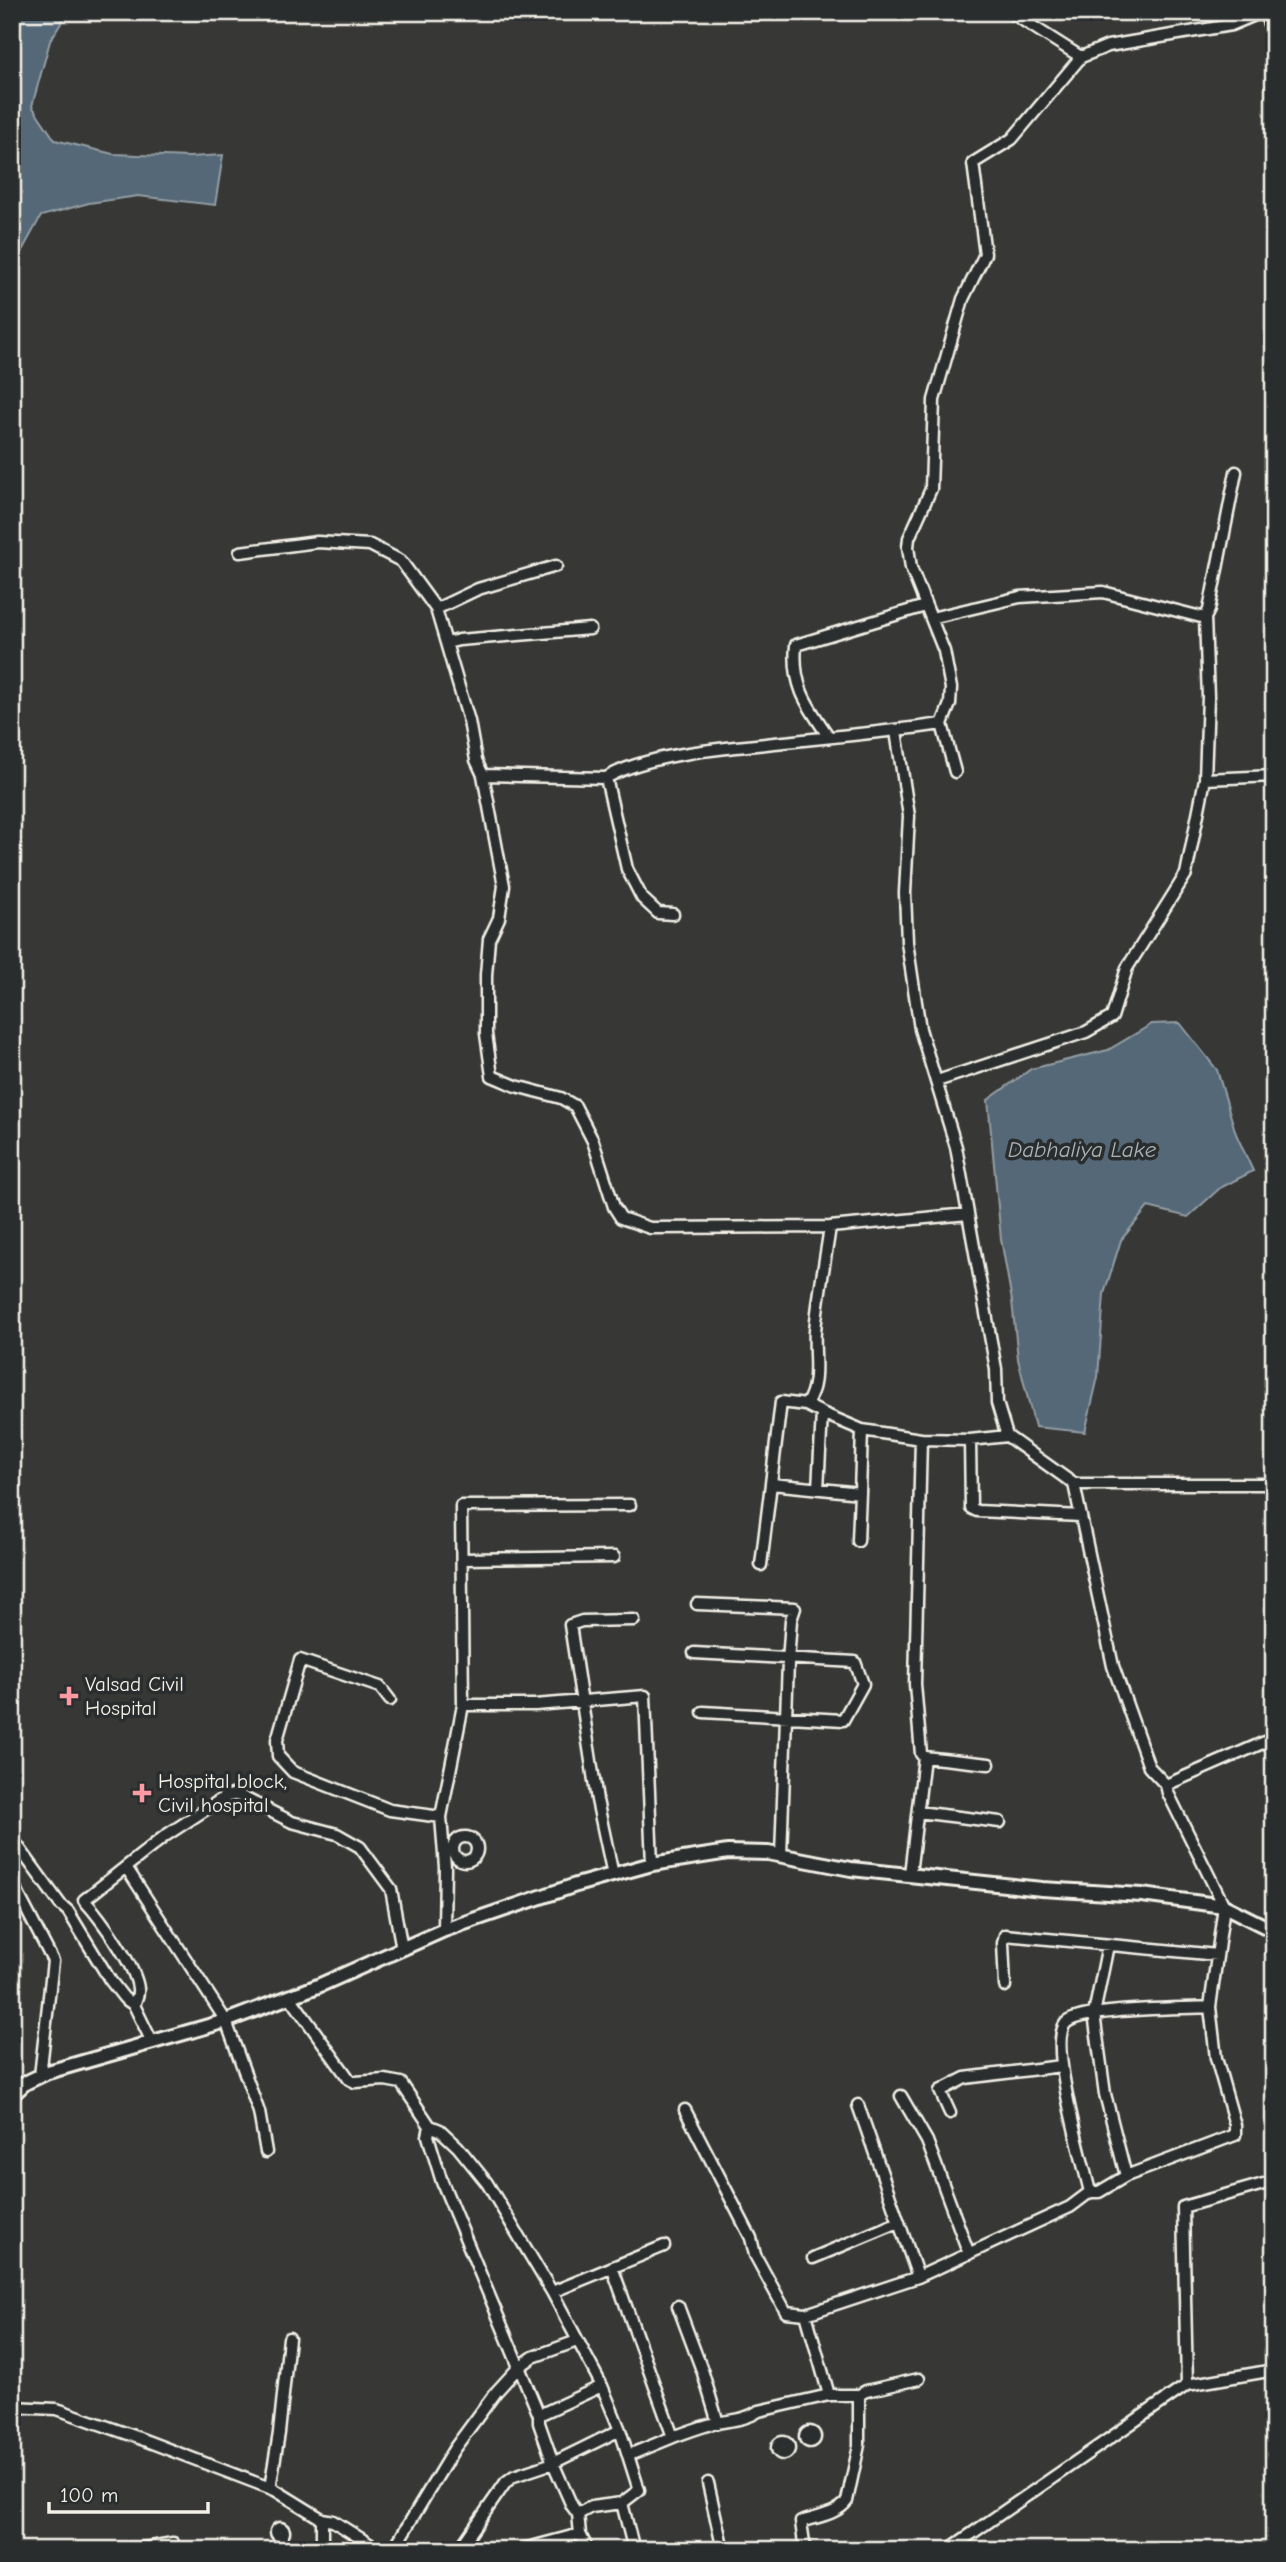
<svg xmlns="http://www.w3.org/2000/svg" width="1286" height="2562" viewBox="0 0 1286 2562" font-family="'Comic Neue',sans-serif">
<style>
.water{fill:#546777;stroke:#949ea4;stroke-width:2}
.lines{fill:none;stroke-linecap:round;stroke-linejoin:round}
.minor-casing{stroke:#f4f1e8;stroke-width:15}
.tertiary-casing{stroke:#f4f1e8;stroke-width:18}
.minor{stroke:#2a2d2e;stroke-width:10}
.tertiary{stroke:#2a2d2e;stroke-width:12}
.poi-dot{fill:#ff9aa2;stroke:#2a2d2e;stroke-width:2.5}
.labels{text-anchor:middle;stroke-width:7;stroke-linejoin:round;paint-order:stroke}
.poi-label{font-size:21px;fill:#f4f1e8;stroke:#2a2d2e;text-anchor:start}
.water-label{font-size:23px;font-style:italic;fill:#acb3b5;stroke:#2a2d2e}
</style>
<rect width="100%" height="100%" fill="#373836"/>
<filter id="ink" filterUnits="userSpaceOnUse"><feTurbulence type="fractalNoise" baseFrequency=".0143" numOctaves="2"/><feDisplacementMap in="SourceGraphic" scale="14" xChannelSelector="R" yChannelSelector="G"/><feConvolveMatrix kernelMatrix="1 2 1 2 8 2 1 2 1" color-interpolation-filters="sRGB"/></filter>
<g filter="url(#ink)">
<!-- water -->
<path class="water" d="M12,12H68L50,41L32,106L55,140L113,154L189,157L223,155L215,205L138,196L89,203L41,216L12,269Z
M1180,1023L1217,1070L1236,1134L1253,1171L1220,1188L1188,1217L1148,1207L1121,1240L1104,1294L1098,1377L1085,1432L1035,1427L1018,1359L1012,1301L1001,1239L988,1100L1031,1069L1108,1050L1152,1024Z"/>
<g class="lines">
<!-- minor casing -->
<g class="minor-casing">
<path id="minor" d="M1010,12L1081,57
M1264,12L1274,35
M1236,472L1209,610L1205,618L1208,697L1205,779L1274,776
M240,552L317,542L370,545L401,561L436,609L469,721L476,760L483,775L504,886L499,918L489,939L486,975V1034L492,1076L516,1086L561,1098L575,1106L593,1141L614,1207L621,1218L650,1228L830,1227L968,1214
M436,609L478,589L556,566
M931,618L1020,597L1103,592L1205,618
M447,643L459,640L590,629
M896,731L909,816L905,893L907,942L920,1029L956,1147L996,1369L997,1403L1007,1436L1074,1484H1274
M829,737C807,705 792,686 796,645L925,606
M955,772L942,724L950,704L951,688L944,651L911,568L908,547L909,538L931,489L934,400L963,299L985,254L973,163L1012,139L1081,57L1108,46L1231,25L1262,12
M483,775L606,778C643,756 713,749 756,745C818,738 880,733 942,724
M606,778L627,869L642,898L658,913L673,914
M937,1081L1086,1032L1112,1017L1127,968L1186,874L1205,779
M806,1405L822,1413L818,1489
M822,1413L862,1430
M921,1439L970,1440L1007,1436
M970,1440L971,1508L977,1511L1081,1516
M772,1484L860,1493L858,1541
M860,1493L862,1430L921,1439L915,1684L921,1754L924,1757L910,1874
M462,1559L614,1557
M761,1565L781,1402L806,1405C821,1381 813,1357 815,1331C818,1296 825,1262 830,1227
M697,1604L795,1608L791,1620L788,1662L781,1856
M694,1653L855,1662L863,1684L843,1720L703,1712
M390,1700L380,1687L300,1660L277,1740L278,1756L293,1772L390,1810L441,1817
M463,1705H535L645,1696L652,1864
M924,1757L989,1764
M1166,1785L1274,1738
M918,1812L1000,1822
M453 1849a12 12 0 1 1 24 0a12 12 0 1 1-24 0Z
M12,1838L60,1904L68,1911L110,1980L124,1998L134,2005L152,2042
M126,1867L226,2021L259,2112L266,2152
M613,1875L597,1800L570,1625L582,1621L634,1620
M12,1882L53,1961L40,2076
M444,1930L445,1867L441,1817L463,1705L461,1506L630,1505
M1108,1945L1094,2014L1105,2094L1126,2176
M1005,1986L1003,1943L1005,1935L1217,1955
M290,1997L349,2079L355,2082L385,2080L401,2083L430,2126L440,2130L458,2147L487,2183L552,2292L602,2386L620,2430L553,2463L514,2476L506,2482L463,2544L462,2550
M134,2005C136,1999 139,1995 138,1989C137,1968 99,1916 84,1900L165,1836L225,1797L236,1794L292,1822L337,1834L360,1847L391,1889L402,1949
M901,2096L927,2141L969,2254
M858,2105L918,2277
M685,2110L751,2238L755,2255L786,2312L806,2314L918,2277L1070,2207L1090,2192H1099L1126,2176L1235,2135V2125L1216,2058L1210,2007L1224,1906L1168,1793L1166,1785L1149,1767L1113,1666L1074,1484
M950,2113L940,2091L965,2078L1061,2066
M430,2126L428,2136L442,2182L539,2415V2423L553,2463L572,2506L578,2514L580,2534L588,2550
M1090,2192C1084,2165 1046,2038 1067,2022C1085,2008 1183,2009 1210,2007
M813,2258L899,2222
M612,2267L673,2437C687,2432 702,2426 716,2423C732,2420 745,2420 759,2411L829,2395H859L866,2391L919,2379
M552,2292L664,2246
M678,2306L703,2373L718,2423
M806,2314L829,2395
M1187,2385L1183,2207L1274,2181
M12,2407L57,2409L131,2435L275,2490L322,2519
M539,2415L602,2386
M620,2430L639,2490L622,2503
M805 2437a5 5 0 1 1 10 0a5 5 0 1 1-10 0Z
M777 2448a6 6 0 1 1 12 0a6 6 0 1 1-12 0Z
M629,2455L673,2437
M708,2483L723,2550
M270,2488L279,2433L289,2338
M578,2514L591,2507L622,2503L634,2550
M276 2532a4 4 0 1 1 8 0a4 4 0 1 1-8 0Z
M133,2550L173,2543L174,2550
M322,2550V2519L333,2521L379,2550
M393,2550L454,2449L496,2392L518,2368L533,2357L577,2341
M520,2550L580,2534
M805,2550L801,2522C816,2517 838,2514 847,2501L859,2445V2395
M948,2550L1187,2385L1274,2370"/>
</g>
<!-- tertiary casing -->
<g class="tertiary-casing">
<path id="tertiary" d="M12,2095L25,2083L48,2072L226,2021L318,1986L444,1930L576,1885L652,1864L728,1852L768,1853L851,1869L1042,1889L1142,1895L1224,1906L1274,1931"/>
</g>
<!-- minor -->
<use href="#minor" class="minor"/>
<!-- tertiary -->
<use href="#tertiary" class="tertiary"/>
</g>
</g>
<!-- markers -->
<g class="poi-dot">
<path d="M65.5 1685.5h7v7h7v7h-7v7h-7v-7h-7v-7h7z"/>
<path d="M138.5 1782.5h7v7h7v7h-7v7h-7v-7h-7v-7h7z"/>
</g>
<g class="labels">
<!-- poi labels -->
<g class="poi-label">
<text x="85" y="1691">Valsad Civil<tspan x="85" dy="24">Hospital</tspan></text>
<text x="158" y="1788">Hospital block,<tspan x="158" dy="24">Civil hospital</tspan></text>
</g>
<!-- water labels -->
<g class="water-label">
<text x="1082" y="1157">Dabhaliya Lake</text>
</g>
</g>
<!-- margin -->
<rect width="1286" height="2562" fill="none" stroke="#2a2d2e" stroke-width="42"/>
<rect x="21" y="21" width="1244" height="2520" fill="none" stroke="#f4f1e8" stroke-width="2.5" filter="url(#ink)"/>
<!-- scale -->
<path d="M49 2502v10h159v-10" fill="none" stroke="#f4f1e8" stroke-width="3.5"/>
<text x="60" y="2502" font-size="21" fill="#f4f1e8" stroke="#2a2d2e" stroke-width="5" paint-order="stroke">100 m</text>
</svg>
